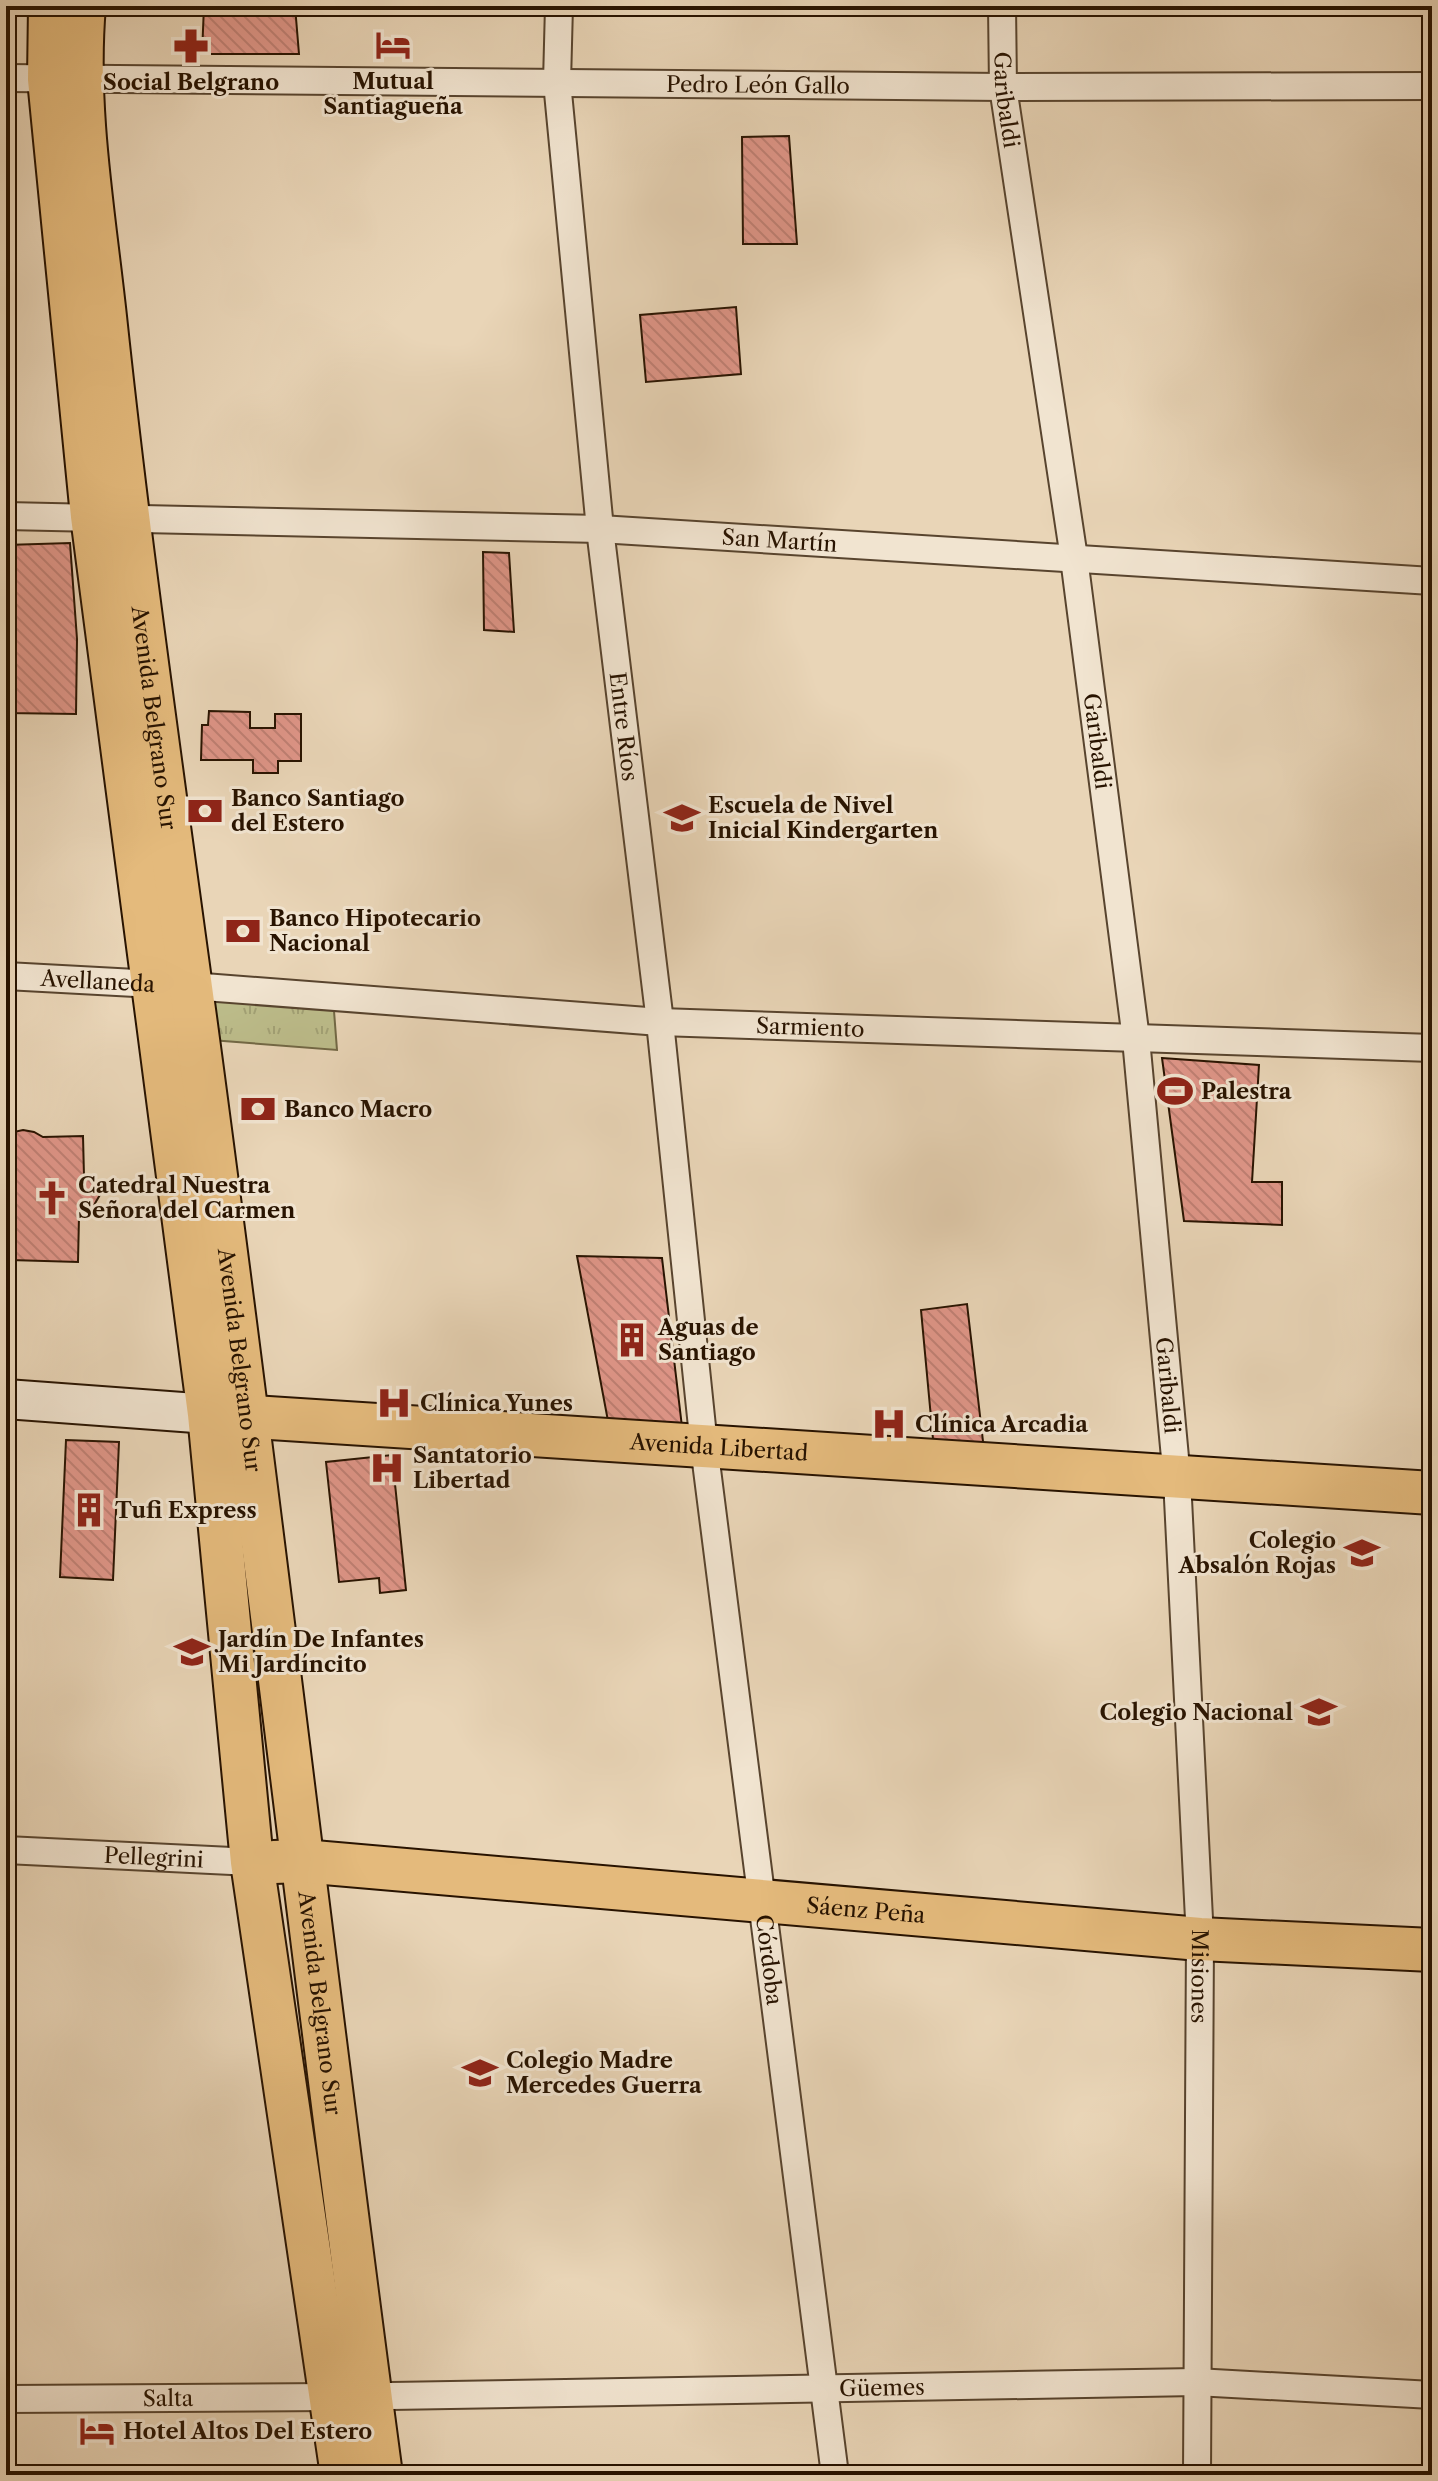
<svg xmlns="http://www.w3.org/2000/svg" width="1438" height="2481" viewBox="0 0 1438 2481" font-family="'Libre Caslon Text',serif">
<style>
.grass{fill:url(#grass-tufts);stroke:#726845;stroke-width:2}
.building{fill:url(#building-back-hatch);stroke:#281300;stroke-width:2}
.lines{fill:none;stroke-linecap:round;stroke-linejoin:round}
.minor-casing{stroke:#58442e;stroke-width:30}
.secondary-casing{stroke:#281300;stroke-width:42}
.primary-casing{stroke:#281300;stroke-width:46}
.minor{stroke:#f1e4d0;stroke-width:26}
.secondary{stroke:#f1e4d0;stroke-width:38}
.primary{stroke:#e4ba7c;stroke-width:42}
.labels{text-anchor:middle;stroke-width:6;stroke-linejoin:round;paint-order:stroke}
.poi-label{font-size:22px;font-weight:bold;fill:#281300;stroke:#f1e4d0;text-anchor:start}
.street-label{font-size:22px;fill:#281300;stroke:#f1e4d0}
</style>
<defs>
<pattern id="grass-tufts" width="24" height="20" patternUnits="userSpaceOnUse" patternTransform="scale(2)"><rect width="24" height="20" fill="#bcbc8a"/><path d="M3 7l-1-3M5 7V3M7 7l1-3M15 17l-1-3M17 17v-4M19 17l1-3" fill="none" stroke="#a2a175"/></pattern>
<pattern id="building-back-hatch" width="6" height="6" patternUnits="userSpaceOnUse" patternTransform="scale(2)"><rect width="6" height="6" fill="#e09689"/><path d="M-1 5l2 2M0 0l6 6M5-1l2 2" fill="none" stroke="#c08074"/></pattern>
</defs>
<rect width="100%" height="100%" fill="#e9d5b7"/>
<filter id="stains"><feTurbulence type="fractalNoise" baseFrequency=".0025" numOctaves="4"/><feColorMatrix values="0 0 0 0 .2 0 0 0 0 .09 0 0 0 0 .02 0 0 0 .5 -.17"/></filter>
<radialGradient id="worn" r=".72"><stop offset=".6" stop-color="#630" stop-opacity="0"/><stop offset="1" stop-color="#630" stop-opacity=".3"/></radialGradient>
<!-- grass -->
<path class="grass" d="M204,991L333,998L337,1050L211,1040Z"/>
<!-- building -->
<path class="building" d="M204,6H295L299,54H202Z
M789,136L797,244H743L742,137Z
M736,307L741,374L646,382L640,315Z
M70,543L77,639L76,714L6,713V545Z
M483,552L509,553L514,632L484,630Z
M209,711L250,712V728H275V714H301V761H278V773H253V760H201L202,725H208Z
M1162,1058L1259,1065L1252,1182H1282V1225L1184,1221Z
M23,1130L34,1132L43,1137L83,1136L84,1176L94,1182L101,1193L90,1212L79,1217L78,1262L10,1260L6,1257V1140L9,1133Z
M577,1256L662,1258L682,1427L608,1421Z
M967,1304L984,1450H934L921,1310Z
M66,1440L119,1442L113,1580L60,1577Z
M392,1455L406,1590L380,1593L379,1578L339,1582L326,1462Z"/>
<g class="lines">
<!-- minor casing -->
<g class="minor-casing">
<g id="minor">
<path id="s1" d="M559,6L557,82L600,529L660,1022L704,1446L835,2475"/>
<path id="s2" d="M1002,6L1003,87L1074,558L1136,1039L1177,1479L1200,1939L1197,2475"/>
<path id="s3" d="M6,78L1003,87L1432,86"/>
<path id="s4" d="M6,516L600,529L1432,581"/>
<path id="s5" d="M6,976L191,986L660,1022L1432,1048"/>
<path id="s6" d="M6,1850L252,1862"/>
<path id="s7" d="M6,2399L332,2397L1196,2382L1432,2395"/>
</g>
</g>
<!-- secondary casing -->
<g class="secondary-casing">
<path id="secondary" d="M6,1399L209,1414"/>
</g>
<!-- primary casing -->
<g class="primary-casing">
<g id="primary">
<path d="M50,6L49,79L92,516L209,1414L252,1862L342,2475"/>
<path id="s8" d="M84,6C75,109 94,215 105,317C127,525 156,731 184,937C255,1449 312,1963 381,2475"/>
<path id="s9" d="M222,1415L1432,1493"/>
<path id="s10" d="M274,1862L302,1861L1200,1939L1432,1950"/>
</g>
</g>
<!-- minor -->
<use href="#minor" class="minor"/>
<!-- secondary -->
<use href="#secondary" class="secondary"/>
<!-- primary -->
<use href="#primary" class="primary"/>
</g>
<!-- icons -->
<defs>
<g id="hotel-bare" transform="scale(2.76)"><path d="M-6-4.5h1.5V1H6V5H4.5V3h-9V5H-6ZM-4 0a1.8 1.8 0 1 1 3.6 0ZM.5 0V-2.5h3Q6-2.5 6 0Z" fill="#8f2418" stroke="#f1e4d0" stroke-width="2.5" paint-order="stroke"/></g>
<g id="pharmacy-bare" transform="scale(2.76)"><path d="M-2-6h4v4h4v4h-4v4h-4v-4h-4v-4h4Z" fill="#8f2418" stroke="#f1e4d0" stroke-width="2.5" paint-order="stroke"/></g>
<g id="bank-bare" transform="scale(2.76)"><path d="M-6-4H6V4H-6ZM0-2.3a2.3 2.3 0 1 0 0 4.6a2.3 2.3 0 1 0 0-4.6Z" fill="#8f2418" stroke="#f1e4d0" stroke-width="2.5" paint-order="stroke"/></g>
<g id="school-bare" transform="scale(2.76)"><path d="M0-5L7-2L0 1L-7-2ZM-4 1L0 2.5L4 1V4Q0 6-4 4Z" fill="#8f2418" stroke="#f1e4d0" stroke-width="2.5" paint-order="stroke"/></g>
<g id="stadium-bare" transform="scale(2.76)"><path d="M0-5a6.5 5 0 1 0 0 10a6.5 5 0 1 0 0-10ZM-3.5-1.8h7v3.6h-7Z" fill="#8f2418" stroke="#f1e4d0" stroke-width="2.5" paint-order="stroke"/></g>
<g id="church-bare" transform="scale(2.76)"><path d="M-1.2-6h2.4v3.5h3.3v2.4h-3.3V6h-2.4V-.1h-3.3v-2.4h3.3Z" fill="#8f2418" stroke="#f1e4d0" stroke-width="2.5" paint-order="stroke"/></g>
<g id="building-bare" transform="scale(2.76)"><path d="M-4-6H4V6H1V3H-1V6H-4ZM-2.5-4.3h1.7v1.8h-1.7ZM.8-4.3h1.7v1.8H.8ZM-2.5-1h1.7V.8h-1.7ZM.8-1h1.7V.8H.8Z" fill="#8f2418" stroke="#f1e4d0" stroke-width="2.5" paint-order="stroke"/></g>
<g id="hospital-bare" transform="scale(2.76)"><path d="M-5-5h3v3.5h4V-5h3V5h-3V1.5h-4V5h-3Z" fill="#8f2418" stroke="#f1e4d0" stroke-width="2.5" paint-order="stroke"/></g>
</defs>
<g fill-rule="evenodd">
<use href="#hotel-bare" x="393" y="45"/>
<use href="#pharmacy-bare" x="191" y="46"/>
<use href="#bank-bare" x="205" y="811"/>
<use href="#school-bare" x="682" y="818"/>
<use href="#bank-bare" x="243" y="931"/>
<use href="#stadium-bare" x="1175" y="1091"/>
<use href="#bank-bare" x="258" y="1109"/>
<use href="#church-bare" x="52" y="1198"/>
<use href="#building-bare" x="632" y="1340"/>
<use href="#hospital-bare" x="394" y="1403"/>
<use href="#hospital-bare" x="889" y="1424"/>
<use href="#hospital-bare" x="387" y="1468"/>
<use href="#building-bare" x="89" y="1510"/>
<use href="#school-bare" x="1362" y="1553"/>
<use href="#school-bare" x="192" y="1652"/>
<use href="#school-bare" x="1319" y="1712"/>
<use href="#school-bare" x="480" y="2073"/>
<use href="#hotel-bare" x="97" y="2431"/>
</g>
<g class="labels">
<!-- poi labels -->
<g class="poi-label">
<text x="393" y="89" text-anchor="middle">Mutual<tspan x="393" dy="25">Santiagueña</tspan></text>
<text x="191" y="90" text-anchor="middle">Social Belgrano</text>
<text x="231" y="806">Banco Santiago<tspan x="231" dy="25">del Estero</tspan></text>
<text x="708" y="813">Escuela de Nivel<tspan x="708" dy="25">Inicial Kindergarten</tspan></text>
<text x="269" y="926">Banco Hipotecario<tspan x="269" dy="25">Nacional</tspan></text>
<text x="1201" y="1099">Palestra</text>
<text x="284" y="1117">Banco Macro</text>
<text x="78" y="1193">Catedral Nuestra<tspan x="78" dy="25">Señora del Carmen</tspan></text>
<text x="658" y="1335">Aguas de<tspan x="658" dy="25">Santiago</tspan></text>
<text x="420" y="1411">Clínica Yunes</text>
<text x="915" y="1432">Clínica Arcadia</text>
<text x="413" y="1463">Santatorio<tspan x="413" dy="25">Libertad</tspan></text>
<text x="115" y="1518">Tufi Express</text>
<text x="1336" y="1548" text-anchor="end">Colegio<tspan x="1336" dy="25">Absalón Rojas</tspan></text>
<text x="218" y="1647">Jardín De Infantes<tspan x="218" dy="25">Mi Jardíncito</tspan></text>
<text x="1293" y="1720" text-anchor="end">Colegio Nacional</text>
<text x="506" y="2068">Colegio Madre<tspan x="506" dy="25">Mercedes Guerra</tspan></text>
<text x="123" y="2439">Hotel Altos Del Estero</text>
</g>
<!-- street labels -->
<g class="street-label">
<text dy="8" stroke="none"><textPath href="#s3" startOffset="752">Pedro León Gallo</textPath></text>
<text dy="8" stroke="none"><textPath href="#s2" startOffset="94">Garibaldi</textPath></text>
<text dy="8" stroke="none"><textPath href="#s4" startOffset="774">San Martín</textPath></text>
<text dy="8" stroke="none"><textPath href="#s8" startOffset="716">Avenida Belgrano Sur</textPath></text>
<text dy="8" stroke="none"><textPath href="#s1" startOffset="724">Entre Ríos</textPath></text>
<text dy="8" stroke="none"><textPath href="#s2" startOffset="742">Garibaldi</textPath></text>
<text dy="8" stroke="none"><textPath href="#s5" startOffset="92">Avellaneda</textPath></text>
<text dy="8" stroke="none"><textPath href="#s5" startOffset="806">Sarmiento</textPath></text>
<text dy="8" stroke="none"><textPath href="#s8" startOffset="1364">Avenida Belgrano Sur</textPath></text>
<text dy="8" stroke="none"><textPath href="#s2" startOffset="1390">Garibaldi</textPath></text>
<text dy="8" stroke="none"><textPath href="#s9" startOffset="498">Avenida Libertad</textPath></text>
<text dy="8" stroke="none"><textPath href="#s6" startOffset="148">Pellegrini</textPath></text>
<text dy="8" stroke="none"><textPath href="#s10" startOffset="594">Sáenz Peña</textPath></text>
<text dy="8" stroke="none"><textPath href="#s1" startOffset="1966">Córdoba</textPath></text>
<text dy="8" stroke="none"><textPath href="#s2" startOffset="1982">Misiones</textPath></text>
<text dy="8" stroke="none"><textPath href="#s8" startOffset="2012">Avenida Belgrano Sur</textPath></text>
<text dy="8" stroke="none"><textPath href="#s7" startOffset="876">Güemes</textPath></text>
<text dy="8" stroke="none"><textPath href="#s7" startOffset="162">Salta</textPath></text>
</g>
</g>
<!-- margin -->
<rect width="1438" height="2481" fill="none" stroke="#e9d5b7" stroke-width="32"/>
<rect x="8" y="8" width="1422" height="2465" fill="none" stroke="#281300" stroke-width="4"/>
<rect x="16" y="16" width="1406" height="2449" fill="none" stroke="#281300" stroke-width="2"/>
<rect width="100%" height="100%" filter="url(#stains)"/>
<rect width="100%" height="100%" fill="url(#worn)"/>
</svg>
